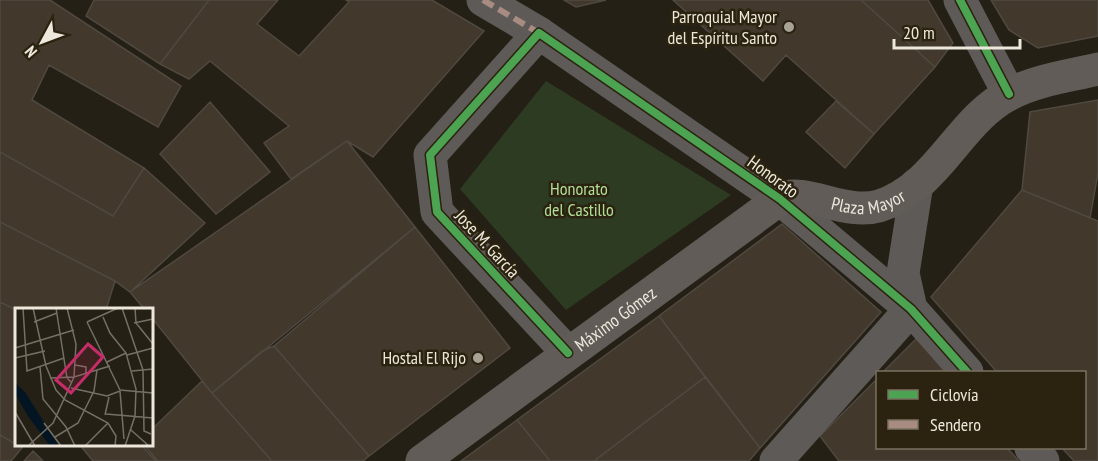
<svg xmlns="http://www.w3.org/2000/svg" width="1098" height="461" viewBox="0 0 1098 461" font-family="'PT Sans Narrow',sans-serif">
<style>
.green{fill:#2d3b23}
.building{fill:#42382b;stroke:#4f4941;stroke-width:1.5}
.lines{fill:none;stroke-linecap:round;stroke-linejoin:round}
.pedestrian{stroke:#5e5a57;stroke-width:33}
.minor{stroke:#5e5a57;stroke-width:33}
.tertiary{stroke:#5e5a57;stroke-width:33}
.secondary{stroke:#615c57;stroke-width:33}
.quiet{stroke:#a88b81;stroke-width:6;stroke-dasharray:12 6;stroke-linecap:butt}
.cycleway-casing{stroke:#2b230f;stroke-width:11}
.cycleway{stroke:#4ca352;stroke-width:8}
.poi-dot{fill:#a7a296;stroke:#2b230f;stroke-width:2}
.labels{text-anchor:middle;stroke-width:5;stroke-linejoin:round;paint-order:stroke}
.poi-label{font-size:18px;fill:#ede8db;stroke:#2b230f;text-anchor:end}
.street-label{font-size:18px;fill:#ede8db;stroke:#2b230f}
.park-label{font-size:18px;fill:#b1df99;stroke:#2b230f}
.inset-road{fill:none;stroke:#757064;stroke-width:1.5}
.view{fill:#c62d68;fill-opacity:0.15;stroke:#c62d68;stroke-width:3}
.inset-edge{fill:none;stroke:#ede8db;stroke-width:3}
</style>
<rect width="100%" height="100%" fill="#252015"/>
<!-- green -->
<path class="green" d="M546,81L731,195L566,310L460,189Z"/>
<!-- building -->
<path class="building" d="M0,0H50L181,86L158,127L49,65L32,100L144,168L113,216L0,152Z
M94,0H209L160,64L86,16Z
M209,0H278L257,24L299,56L349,2L346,0H432L484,31L373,157L347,141L291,179L264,143L289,126L210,61L189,79L160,64Z
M564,0H606L576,7Z
M673,0H861L935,67L874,134L786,55L763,81Z
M861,0H928L953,43L935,67Z
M991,0H1098V36L1038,48L1009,30Z
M1098,100V173L1090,218L1022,190L1030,112Z
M836,101L874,134L845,168L806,132Z
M210,102L270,172L216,214L160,154Z
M347,141L415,227L212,393L152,318V310H145L130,292Z
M0,152L113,216L144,168L205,223L130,292L115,281L0,222Z
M1022,190L1098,221V461H1074L1062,448H1084V372H997L931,297Z
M0,222L115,281L106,310H16L0,302Z
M782,224L881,312L760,448L659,316Z
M415,227L510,348L369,456L274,346Z
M0,302L16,310V444H24L22,448L0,435Z
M659,316L705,377L594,461H550L517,420Z
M917,338L945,372H883Z
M274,346L369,456L363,461H272L212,393L262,351Z
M705,377L760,448L749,461H594Z
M878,378V448H1007L1019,461H839L820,436Z
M202,381L212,393L272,461H158L143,444H152V429Z
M517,420L550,461H461Z
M0,435L22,448L11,461H0Z
M79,444H140L156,461H93Z
M33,451L43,461H24Z"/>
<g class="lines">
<!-- pedestrian -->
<path class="pedestrian" d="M483,0L539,33"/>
<!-- minor -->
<path class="minor" d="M568,353L437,212L430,155L539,33L780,199L911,309L967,372
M1031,448L1043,461
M776,461L911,309L903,273L917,184"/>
<!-- tertiary -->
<path class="tertiary" d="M960,0L1009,94"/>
<!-- secondary -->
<path class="secondary" id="s1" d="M422,461L780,199C805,187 845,216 879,206C939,187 958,120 1010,94C1036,80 1069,76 1098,69"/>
<!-- quiet -->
<path class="quiet" d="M483,0L539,33"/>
<!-- cycleway casing -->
<g class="cycleway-casing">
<path id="cycleway" d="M960,0L1009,94
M568,353L437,212L430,155L539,33L780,199L911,309L967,372"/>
</g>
<!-- cycleway -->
<use href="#cycleway" class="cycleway"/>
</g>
<!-- markers -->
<g class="poi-dot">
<circle cx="789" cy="27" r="6"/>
<circle cx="478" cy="358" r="6"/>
</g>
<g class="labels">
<!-- poi labels -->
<g class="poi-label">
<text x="777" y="23">Parroquial Mayor<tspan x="777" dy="21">del Espíritu Santo</tspan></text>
<text x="466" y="364">Hostal El Rijo</text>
</g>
<!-- street labels -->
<g class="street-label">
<text transform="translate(773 177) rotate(36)" y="6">Honorato</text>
<text dy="6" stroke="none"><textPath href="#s1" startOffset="534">Plaza Mayor</textPath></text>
<text transform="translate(487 244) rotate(47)" y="6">Jose M. García</text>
<text dy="6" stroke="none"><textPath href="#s1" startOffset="240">Máximo Gómez</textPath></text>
</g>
<!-- park labels -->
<g class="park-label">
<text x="579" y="195">Honorato<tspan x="579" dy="21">del Castillo</tspan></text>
</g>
</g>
<!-- overview -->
<g transform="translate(15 308)">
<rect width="138" height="138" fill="#252015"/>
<path d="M0,75L10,84L44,138H35L13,108L0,86Z" fill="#031523"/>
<path class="inset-road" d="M8,0L12,63L49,50M18,0L31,58L41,82L50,92L93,115L101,128L100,138M41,0L52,70L56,74M107,0L128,62L129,123L136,126M120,0L121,15L138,36M88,9L95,25L111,45L121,81L120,108L110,138M19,14L42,5M72,14L105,82M72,14L103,0M119,15L138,11M0,40L59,22M112,47L138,40M0,50L30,43M92,54L111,45M60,57L71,59V66M25,59L28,91L51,119L60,138M117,63L138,61M35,70L59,69L95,58M56,80L92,88L105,83M105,82L138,85M105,83L109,131M0,104L20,138M91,106L138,110M90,107L94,89M29,115L46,138M116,122L134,138M40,129L63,115L79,83L82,62M13,138L38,115L59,69L61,36L52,0M70,138L93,115"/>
<path class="view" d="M73,36L88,49L56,85L41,72Z"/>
<rect width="138" height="138" class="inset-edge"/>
</g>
<!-- legend -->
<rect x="876" y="371" width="210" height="78" fill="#2b230f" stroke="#797261" stroke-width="1.5"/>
<rect x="888" y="390" width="30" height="9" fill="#4ca352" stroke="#797261" stroke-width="1.5"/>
<text x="930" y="401" font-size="18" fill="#ede8db">Ciclovía</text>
<rect x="888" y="420" width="30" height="9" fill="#a88b81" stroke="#797261" stroke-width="1.5"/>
<text x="930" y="431" font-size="18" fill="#ede8db">Sendero</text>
<!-- north arrow -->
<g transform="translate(42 42) rotate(229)" stroke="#2b230f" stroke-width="4.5" paint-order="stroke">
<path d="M0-4.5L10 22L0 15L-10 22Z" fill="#ede8db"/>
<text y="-9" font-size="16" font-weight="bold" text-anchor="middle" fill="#ede8db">N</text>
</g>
<!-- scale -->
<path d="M894 39v9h126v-9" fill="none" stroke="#ede8db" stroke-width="3"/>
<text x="903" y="39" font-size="18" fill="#ede8db" stroke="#2b230f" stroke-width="4.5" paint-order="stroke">20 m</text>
</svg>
